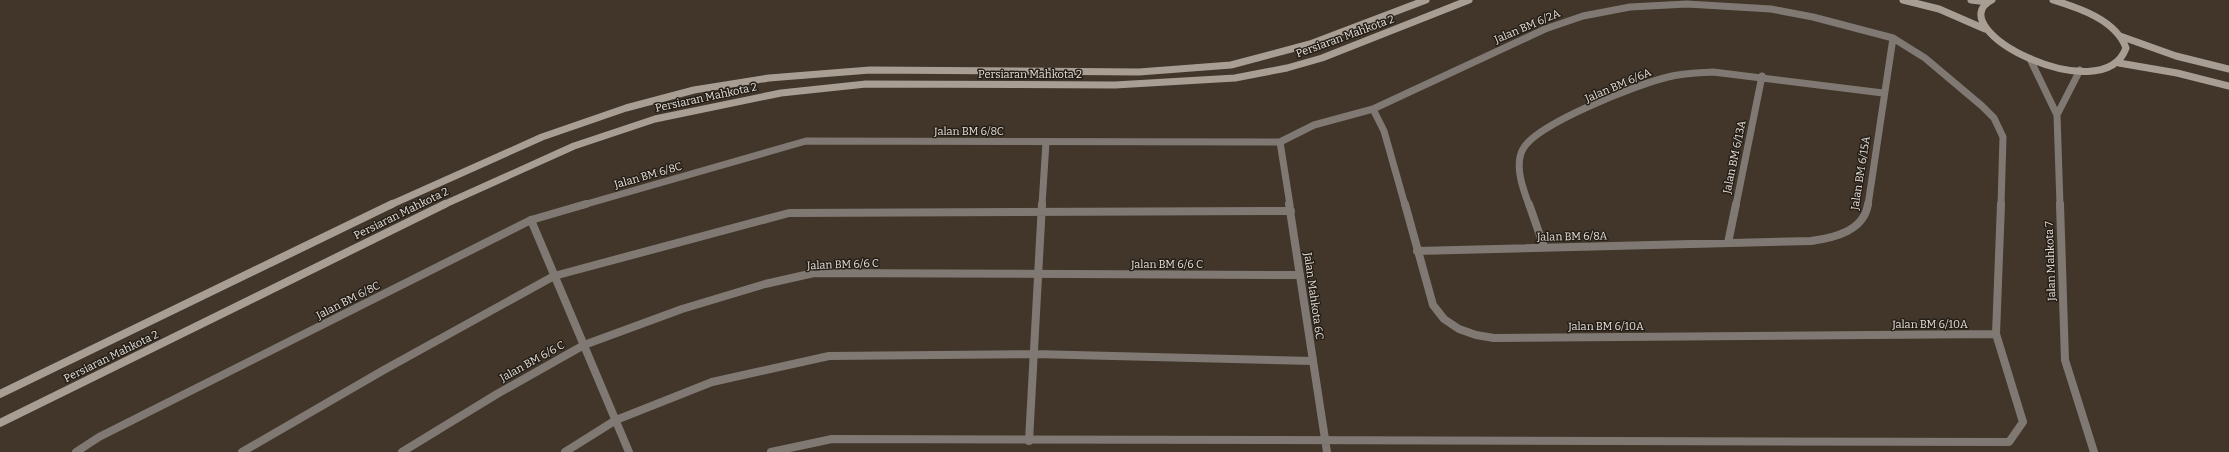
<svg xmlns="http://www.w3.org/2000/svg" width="2229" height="452" viewBox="0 0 2229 452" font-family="Bitter,serif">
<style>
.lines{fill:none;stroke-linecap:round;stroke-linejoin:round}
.service-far1{stroke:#807973;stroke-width:7}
.service{stroke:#807973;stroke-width:8}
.minor-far1{stroke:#807973;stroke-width:7}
.minor{stroke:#807973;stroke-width:8}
.tertiary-far1{stroke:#807973;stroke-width:7}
.tertiary{stroke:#807973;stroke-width:8}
.secondary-far1{stroke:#a89e94;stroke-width:7}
.secondary{stroke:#a89e94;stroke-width:8}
.labels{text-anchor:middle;stroke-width:3;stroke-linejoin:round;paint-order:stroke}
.street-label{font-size:11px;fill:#e6dfd7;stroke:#241e18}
</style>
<rect width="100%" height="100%" fill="#413629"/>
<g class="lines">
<!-- service-far1 -->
<path class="service-far1" d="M1042,205L1046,142"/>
<!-- service -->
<path class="service" d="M531,220L629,452
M1029,441L1042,204
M242,452L382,371L554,276L789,213L1291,211
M565,452L616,420L712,382L829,356L1034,354L1313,361"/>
<!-- minor-far1 -->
<path class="minor-far1" d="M1373,109L1384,131L1405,205
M1280,142L1290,205
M583,205L806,141L1280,142L1314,125L1373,109L1545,29L1583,16L1630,7L1687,4L1771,9L1813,17L1893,38L1925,58L1982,106L1994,118L2003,137L2001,205
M1529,205C1523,189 1514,165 1523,149C1536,124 1638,84 1668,77C1683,73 1698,73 1713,72L1883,93
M1736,205L1762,76
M1868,205L1893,38"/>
<!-- minor -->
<path class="minor" d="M1289,204L1327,452
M1405,204L1433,305L1444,319L1459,329L1476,335L1494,338L1996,334
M1529,204L1544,247
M1728,243L1736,204
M1417,251L1811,241C1834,238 1864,231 1868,204
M76,452L99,437L531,220L586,204
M402,452L497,394L584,345L682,309L765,284L814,273L1300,275
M771,452L832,439L2009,442L2023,422L1996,334L2001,204"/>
<!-- tertiary-far1 -->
<path class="tertiary-far1" d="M2030,59L2057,115
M2060,205L2057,115L2080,70"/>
<!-- tertiary -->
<path class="tertiary" d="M2060,204L2065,360L2094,452"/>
<!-- secondary-far1 -->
<path class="secondary-far1" d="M1903,0L1939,9L1985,29
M1971,0L1988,2
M1992,0C1937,28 2103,112 2126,48C2116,20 2079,8 2053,0
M2120,36L2176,56L2229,69
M2119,63L2177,73L2229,86
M390,205L542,137L626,108L694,90L769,78L870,70L1139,72L1231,65L1310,44L1426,0
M443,205L574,146L655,119L781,93L866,84L1115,85L1235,78L1287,68L1322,58L1469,0"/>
<!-- secondary -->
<path class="secondary" d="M0,394L392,204
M0,423L445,204"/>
</g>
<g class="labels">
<!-- street labels -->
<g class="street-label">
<text transform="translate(1527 26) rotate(-23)" y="4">Jalan BM 6/2A</text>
<text transform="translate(1345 36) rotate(-20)" y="4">Persiaran Mahkota 2</text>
<text x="1030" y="78">Persiaran Mahkota 2</text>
<text transform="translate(1618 85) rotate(-23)" y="4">Jalan BM 6/6A</text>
<text transform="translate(706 97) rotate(-12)" y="4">Persiaran Mahkota 2</text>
<text x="969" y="135">Jalan BM 6/8C</text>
<text transform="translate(1734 157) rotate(-78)" y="4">Jalan BM 6/13A</text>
<text transform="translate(1860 173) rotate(-81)" y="4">Jalan BM 6/15A</text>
<text transform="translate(648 175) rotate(-16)" y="4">Jalan BM 6/8C</text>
<text transform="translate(401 213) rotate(-26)" y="4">Persiaran Mahkota 2</text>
<text transform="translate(1572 236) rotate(-1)" y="4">Jalan BM 6/8A</text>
<text transform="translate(2050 261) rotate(-92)" y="4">Jalan Mahkota 7</text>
<text transform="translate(843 264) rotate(-2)" y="4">Jalan BM 6/6 C</text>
<text x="1167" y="268">Jalan BM 6/6 C</text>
<text transform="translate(1314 296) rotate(82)" y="4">Jalan Mahkota 6C</text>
<text transform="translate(348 300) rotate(-27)" y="4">Jalan BM 6/8C</text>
<text x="1930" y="328">Jalan BM 6/10A</text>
<text x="1606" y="330">Jalan BM 6/10A</text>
<text transform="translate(111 356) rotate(-26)" y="4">Persiaran Mahkota 2</text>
<text transform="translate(532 361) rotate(-29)" y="4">Jalan BM 6/6 C</text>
</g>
</g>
</svg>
